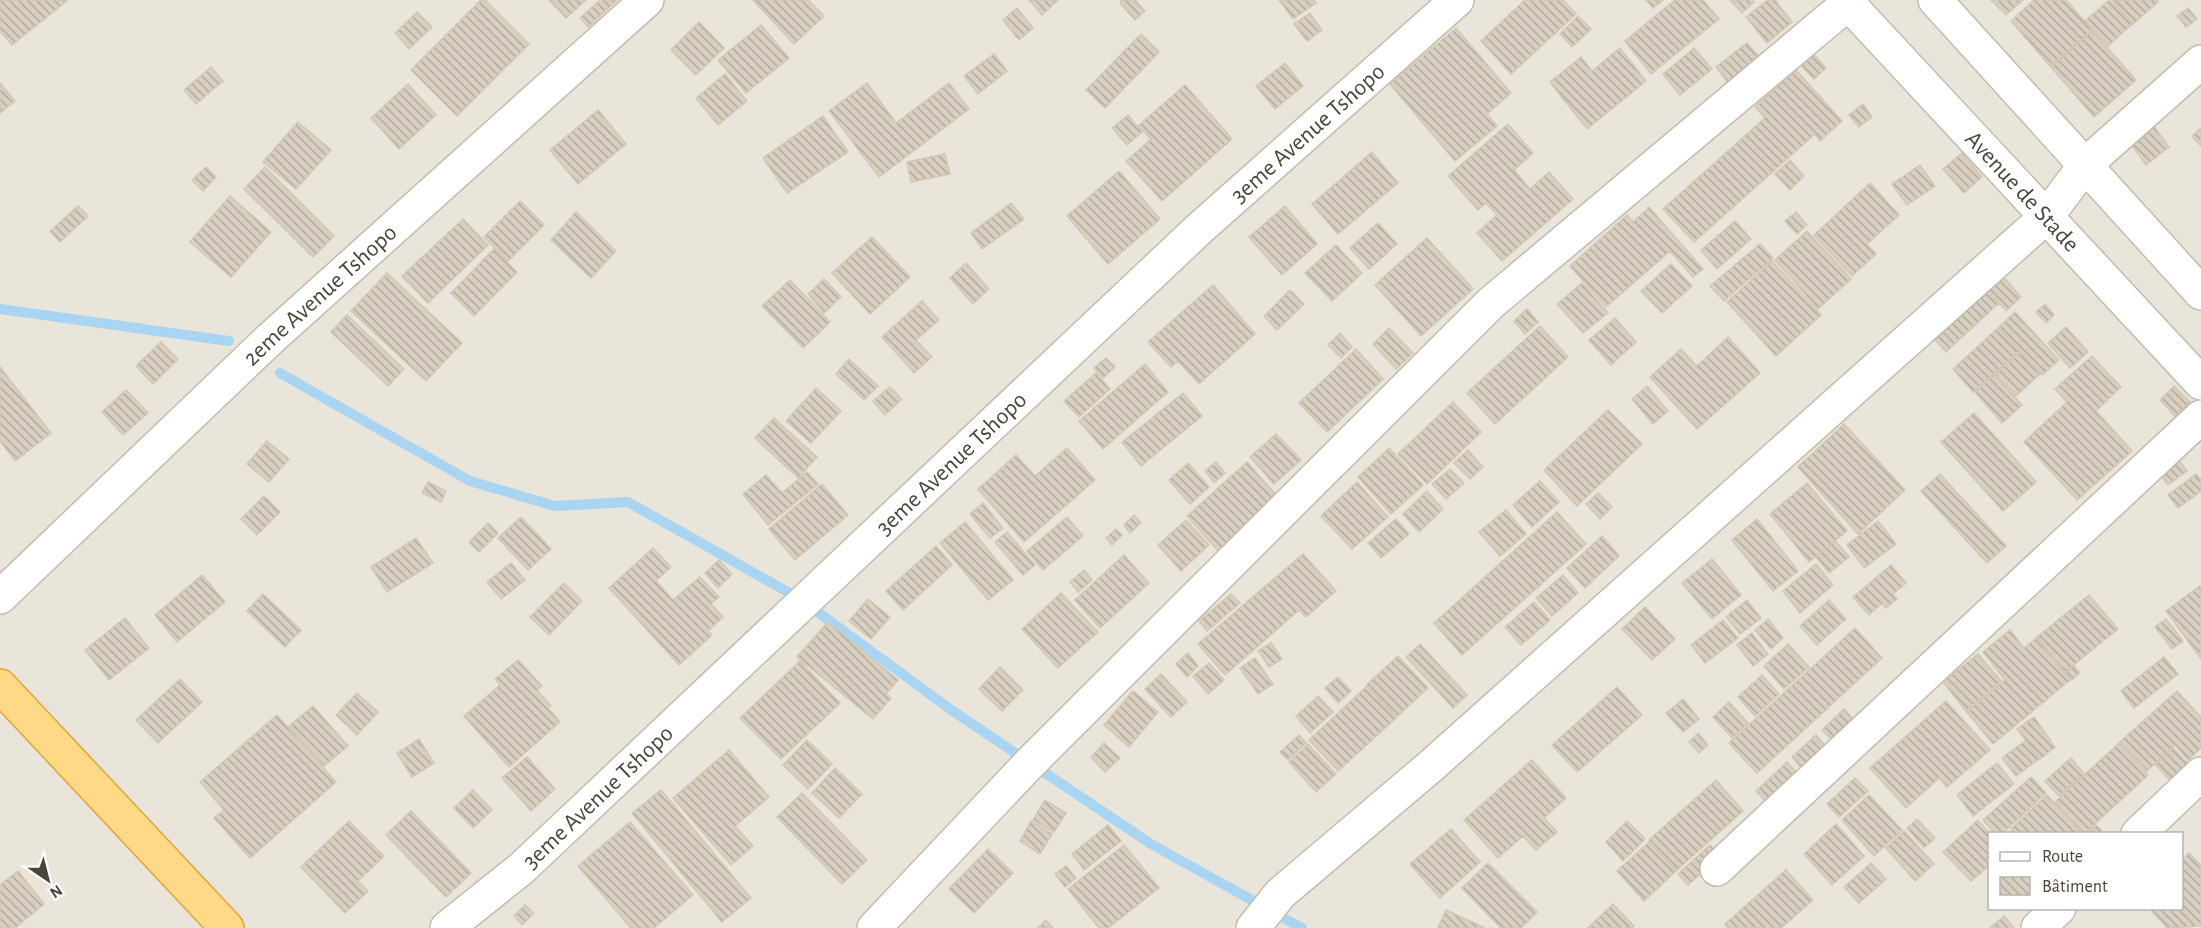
<svg xmlns="http://www.w3.org/2000/svg" width="2201" height="928" viewBox="0 0 2201 928" font-family="'Alegreya Sans',sans-serif">
<style>
.residential{fill:#eae5da;fill-rule:evenodd}
.lines{fill:none;stroke-linecap:round;stroke-linejoin:round}
.stream{stroke:#a9d4f2;stroke-width:10}
.building{fill:url(#building-back-hatch);stroke:#d3c7b4;stroke-width:1.5}
.minor-casing{stroke:#c2bbae;stroke-width:36}
.tertiary-casing{stroke:#c2bbae;stroke-width:36}
.trunk-casing{stroke:#e0a43c;stroke-width:36}
.minor{stroke:#fff;stroke-width:33}
.tertiary{stroke:#fff;stroke-width:33}
.trunk{stroke:#ffd985;stroke-width:33}
.labels{text-anchor:middle;stroke-width:6;stroke-linejoin:round;paint-order:stroke}
.street-label{font-size:24px;fill:#4b4439;stroke:#fff}
</style>
<defs>
<pattern id="building-back-hatch" width="6" height="6" patternUnits="userSpaceOnUse" patternTransform="scale(1.5)"><rect width="6" height="6" fill="#d8cfc1"/><path d="M-1 5l2 2M0 0l6 6M5-1l2 2" fill="none" stroke="#b1aa9e"/></pattern>
</defs>
<rect width="100%" height="100%" fill="#f6f3ec"/>
<!-- residential -->
<path class="residential" d="M0,0H2201V928H0ZM1990,834H2182V908H1990Z"/>
<g class="lines">
<!-- stream -->
<path class="stream" d="M0,309L229,341
M280,373L470,481L555,506L628,502L788,592
M819,613L950,709L1151,844L1302,928"/>
</g>
<!-- building -->
<path class="building" d="M0,0H68L12,45L0,31Z
M481,0H485L529,44L457,116L411,70Z
M549,0H586L566,18Z
M600,0H617L588,27L580,18Z
M753,0H808L824,16L794,44Z
M1029,0H1058L1042,15Z
M1122,0H1135L1145,11L1135,20L1120,3Z
M1279,0H1314L1316,3L1293,19Z
M1525,0H1563L1576,14L1511,74L1481,41Z
M1646,0H1663L1653,8Z
M1675,0H1703L1719,19L1651,74L1625,41Z
M1730,0H1752L1754,2L1742,13Z
M1768,0H1775L1792,22L1767,43L1746,17Z
M1991,0H2023L2006,15Z
M2034,0H2066L2092,30L2050,66L2011,21Z
M2109,0L2132,24L2108,46L2085,21Z
M2112,0H2157L2158,2L2133,24Z
M1017,8L1033,28L1019,40L1003,20Z
M2188,8L2197,19L2186,27L2177,16Z
M417,12L432,27L409,49L395,33Z
M1310,13L1322,30L1307,41L1294,24Z
M1578,16L1591,29L1572,47L1560,34Z
M699,22L724,48L696,75L671,50Z
M761,25L789,58L746,93L718,60Z
M1456,28L1511,93L1487,114L1497,126L1455,161L1390,84Z
M2092,31L2136,80L2094,117L2051,67Z
M1141,34L1159,52L1105,108L1086,90Z
M1747,43L1759,57L1728,83L1716,67Z
M1620,48L1646,81L1587,129L1550,82L1581,57L1592,71Z
M1694,48L1712,69L1680,95L1663,74Z
M1808,48L1826,68L1814,79L1795,59Z
M994,54L1007,71L978,94L964,76Z
M1285,63L1303,86L1275,109L1256,86Z
M211,67L223,81L196,104L184,90Z
M1796,70L1842,121L1820,141L1815,134L1694,242L1663,209L1765,118L1755,107Z
M725,74L747,101L718,125L696,98Z
M0,83L15,101L0,113Z
M867,83L896,123L949,83L969,109L879,177L829,111Z
M408,84L436,115L399,149L371,118Z
M1185,85L1232,139L1162,201L1126,161L1151,139L1138,126Z
M1863,104L1872,117L1859,127L1849,115Z
M598,110L626,144L578,184L550,150Z
M1128,115L1142,132L1127,145L1112,128Z
M823,116L848,152L787,193L763,158Z
M298,122L331,150L296,189L263,162Z
M1508,124L1533,153L1514,170L1530,189L1549,172L1573,199L1502,261L1477,233L1497,215L1486,203L1478,210L1448,176Z
M2152,124L2169,147L2146,165L2129,141Z
M2201,128V146L2192,136Z
M1372,152L1398,183L1338,234L1312,204Z
M1962,153L1982,177L1964,193L1943,169Z
M945,154L950,174L911,182L907,162Z
M1790,160L1804,176L1790,190L1775,174Z
M1920,165L1935,186L1907,205L1892,184Z
M206,167L216,177L203,191L192,180Z
M265,167L334,236L313,257L244,189Z
M1119,171L1160,219L1108,264L1067,216Z
M1870,183L1899,215L1867,244L1876,254L1852,276L1814,235Z
M230,196L271,232L231,277L190,242Z
M520,201L544,225L508,261L484,237Z
M1011,203L1024,219L982,249L971,233Z
M78,206L88,216L60,242L50,231Z
M1285,206L1317,244L1282,275L1249,237Z
M1649,207L1703,269L1693,277L1670,251L1606,307L1570,266L1627,215L1633,222Z
M576,212L616,251L591,278L551,240Z
M1796,212L1807,225L1797,234L1785,221Z
M463,219L488,245L428,303L402,276Z
M1735,221L1751,239L1717,269L1701,250Z
M1378,223L1397,244L1369,269L1350,248Z
M1807,231L1851,279L1818,309L1775,260Z
M872,237L910,277L870,314L832,273Z
M1427,238L1473,289L1421,336L1375,285Z
M1760,244L1773,258L1724,301L1710,286Z
M1336,245L1362,273L1332,301L1305,273Z
M494,249L517,272L474,316L451,293Z
M1772,261L1821,315L1776,356L1727,302Z
M966,263L989,289L973,304L950,278Z
M1671,264L1692,286L1662,313L1641,291Z
M1994,266L2021,297L2006,311L1978,280Z
M387,273L462,343L426,381L351,311Z
M824,279L841,297L824,313L808,294Z
M790,280L830,322L803,348L762,306Z
M1978,280L1999,303L1946,352L1925,329Z
M1582,283L1608,313L1583,333L1557,304Z
M1213,285L1255,334L1199,384L1178,361L1171,367L1148,342Z
M1290,290L1304,304L1277,330L1264,316Z
M922,301L939,320L916,340L932,357L914,373L882,337Z
M2045,304L2054,315L2046,323L2036,312Z
M1527,309L1538,322L1525,334L1514,321Z
M2015,312L2059,360L2042,375L1999,327Z
M347,315L404,369L388,386L331,332Z
M1615,318L1636,342L1611,365L1589,340Z
M1540,326L1568,357L1495,424L1467,393Z
M2066,327L2088,352L2070,368L2048,343Z
M1389,328L1413,353L1396,369L1373,344Z
M1998,328L2019,351L1973,392L1953,369Z
M1340,333L1352,347L1341,358L1328,345Z
M1728,337L1760,373L1697,429L1650,377L1681,349L1697,366Z
M161,342L178,359L153,384L136,366Z
M1356,349L1383,379L1327,432L1299,403Z
M2020,352L2040,374L2016,396L1995,374Z
M2092,356L2121,387L2096,411L2132,451L2077,500L2024,442L2067,402L2055,389Z
M1106,358L1115,367L1103,378L1094,368Z
M849,359L878,386L864,400L836,374Z
M1145,364L1168,392L1103,449L1079,421Z
M0,367L51,433L15,461L0,441Z
M1096,373L1110,389L1079,417L1064,401Z
M1994,375L2022,405L2002,423L1975,392Z
M1647,386L1668,411L1653,424L1632,399Z
M2174,386L2190,402L2175,416L2160,400Z
M890,387L902,399L885,415L873,401Z
M816,388L841,411L811,443L786,421Z
M126,390L148,413L123,435L102,412Z
M1183,393L1202,416L1141,466L1122,442Z
M1453,402L1481,432L1427,484L1398,454Z
M1608,410L1642,444L1577,506L1544,470Z
M1974,413L2036,482L2003,511L1941,442Z
M774,418L817,457L798,478L755,438Z
M1844,424L1905,490L1858,534L1798,467Z
M1276,434L1301,460L1274,484L1250,457Z
M267,441L289,459L269,482L247,464Z
M1067,448L1095,480L1024,542L978,489L1016,455L1035,476Z
M1389,448L1423,485L1391,514L1358,477Z
M1468,450L1483,467L1470,479L1454,463Z
M2176,456L2187,471L2168,485L2157,470Z
M1216,462L1225,473L1214,483L1205,471Z
M1247,462L1279,498L1219,552L1187,516Z
M1188,463L1209,487L1190,504L1169,480Z
M1450,469L1464,483L1446,499L1432,484Z
M807,472L818,484L768,525L743,494L766,475L782,493Z
M1940,474L2006,546L1987,563L1921,491Z
M2196,474L2201,480V491L2178,508L2168,495Z
M1540,481L1559,502L1532,527L1513,505Z
M428,482L446,491L441,502L422,493Z
M1357,482L1388,517L1352,549L1321,516Z
M1807,483L1847,531L1809,562L1770,514Z
M822,484L848,515L795,560L769,529Z
M1427,491L1443,509L1419,532L1403,514Z
M1598,493L1612,507L1600,519L1586,504Z
M264,496L280,512L257,535L241,519Z
M983,503L1003,528L990,538L970,514Z
M1506,510L1526,534L1500,556L1479,532Z
M1557,512L1586,544L1462,655L1434,623Z
M1134,515L1141,523L1130,533L1124,525Z
M521,517L551,549L528,570L498,538Z
M1067,517L1083,536L1043,570L1027,551Z
M1396,519L1409,534L1381,558L1368,543Z
M1757,519L1798,571L1773,591L1732,540Z
M1186,520L1209,545L1181,571L1158,545Z
M1878,521L1896,544L1864,568L1847,545Z
M965,522L1013,580L988,600L940,543Z
M488,523L498,533L479,552L469,542Z
M1116,529L1122,535L1112,545L1106,538Z
M1007,532L1035,565L1023,575L995,542Z
M1602,536L1619,556L1585,588L1567,568Z
M416,538L433,563L387,592L371,567Z
M1835,540L1849,557L1829,573L1816,557Z
M936,546L952,565L903,610L886,591Z
M653,548L671,567L656,581L673,600L700,577L719,597L711,604L723,617L708,631L712,635L679,665L609,588Z
M1303,554L1336,591L1306,617L1299,610L1225,675L1198,644Z
M1124,555L1149,583L1100,628L1075,600Z
M1712,559L1741,595L1712,619L1682,583Z
M719,560L732,574L718,588L705,573Z
M511,563L525,580L501,599L487,582Z
M1816,564L1833,585L1800,613L1783,591Z
M1891,565L1906,583L1893,594L1897,599L1886,608L1882,603L1869,615L1853,597Z
M1084,570L1092,580L1078,592L1070,582Z
M202,575L225,602L177,642L155,615Z
M1563,575L1578,593L1552,616L1536,598Z
M564,583L582,601L549,635L530,617Z
M2200,586L2201,587V659L2166,611Z
M1061,593L1098,632L1058,668L1022,629Z
M263,594L301,630L285,647L247,611Z
M1231,594L1240,603L1207,631L1199,621Z
M2089,595L2118,629L2065,672L2037,637Z
M868,599L890,617L871,639L849,621Z
M1747,600L1761,618L1740,634L1726,617Z
M1829,600L1846,619L1817,645L1800,626Z
M1534,602L1550,620L1521,645L1505,627Z
M1645,607L1675,639L1652,660L1622,629Z
M125,618L149,648L109,680L85,650Z
M1768,619L1783,638L1771,649L1755,630Z
M2166,619L2183,641L2172,649L2155,627Z
M1723,620L1738,638L1705,663L1691,645Z
M828,622L898,680L886,694L891,698L873,719L797,657Z
M1855,628L1882,658L1757,773L1729,743Z
M2010,630L2024,648L2036,638L2070,680L1993,744L1967,712L2005,680L1983,652Z
M1752,633L1768,654L1753,666L1737,645Z
M1271,643L1282,659L1269,667L1258,651Z
M1420,644L1467,695L1453,708L1406,657Z
M1788,644L1809,667L1784,689L1764,666Z
M1188,653L1198,666L1187,677L1176,664Z
M1978,654L2001,681L1966,711L1943,682Z
M1398,656L1428,688L1397,717L1367,684Z
M2164,657L2178,674L2134,708L2121,691Z
M1255,658L1273,684L1258,694L1240,668Z
M518,660L542,686L537,690L551,706L548,708L560,722L509,767L464,716L500,685L495,679Z
M800,661L840,703L781,759L740,718Z
M1209,663L1224,680L1208,694L1193,676Z
M2074,666L2080,673L2072,680L2066,673Z
M1000,667L1023,690L1002,711L979,689Z
M1161,674L1187,702L1171,717L1145,689Z
M1762,675L1779,694L1755,716L1738,697Z
M1338,677L1351,691L1338,703L1325,688Z
M180,679L202,702L158,743L136,720Z
M1367,686L1396,718L1338,771L1309,740Z
M1617,687L1642,715L1577,772L1552,745Z
M1133,691L1158,712L1129,747L1104,725Z
M2177,691L2201,717V748L2188,760L2175,745L2147,771L2120,742Z
M357,693L378,712L357,735L336,715Z
M1318,696L1333,712L1310,733L1296,716Z
M1683,699L1699,719L1683,732L1666,713Z
M1946,701L1990,750L1947,787L1939,778L1906,808L1870,768Z
M1729,702L1748,723L1732,738L1713,717Z
M313,706L348,746L324,766L289,726Z
M1844,709L1856,722L1834,742L1822,730Z
M277,715L336,782L250,858L214,818L224,810L200,782Z
M2034,717L2055,747L2040,759L2017,729Z
M1698,733L1708,745L1699,753L1689,742Z
M1299,735L1306,743L1288,760L1280,752Z
M1816,735L1828,749L1804,771L1792,757Z
M419,739L434,763L412,777L397,753Z
M807,740L832,764L808,789L783,765Z
M2025,741L2039,759L2016,776L2002,758Z
M1104,743L1120,758L1105,772L1091,757Z
M2119,743L2148,775L2084,834L2055,802Z
M1308,744L1336,774L1316,792L1289,762Z
M2173,748L2192,768L2174,785L2155,764Z
M729,750L769,797L735,826L753,846L731,865L673,798Z
M527,757L555,789L531,811L502,778Z
M2071,758L2084,774L2059,796L2045,781Z
M1532,760L1566,798L1544,818L1557,832L1536,850L1523,836L1498,858L1464,820Z
M1787,762L1800,776L1769,805L1756,791Z
M1997,763L2014,784L1973,816L1957,795Z
M835,768L862,794L839,818L812,793Z
M2031,777L2046,793L2002,834H1995L1983,820Z
M1855,778L1868,791L1839,817L1827,804Z
M1716,780L1743,811L1677,870L1649,840Z
M473,790L492,810L473,828L454,808Z
M661,790L751,898L722,922L632,813Z
M802,793L867,860L842,884L777,817Z
M1869,795L1902,830L1874,856L1842,820Z
M2047,795L2082,834H2015L2011,829Z
M1045,800L1066,813L1054,832L1033,820Z
M411,811L471,873L446,897L386,835Z
M1917,819L1935,838L1924,848L1907,828Z
M1978,820L1990,834V865L1971,881L1943,852Z
M349,821L384,856L358,881L368,891L345,913L301,867Z
M1031,821L1052,834L1040,854L1020,841Z
M1627,821L1645,839L1623,861L1606,842Z
M630,822L693,895L654,928H631L578,866Z
M1836,824L1864,856L1832,885L1804,854Z
M1108,825L1121,841L1084,870L1072,854Z
M2096,825L2105,834H2087Z
M1451,829L1480,862L1440,898L1410,864Z
M1904,831L1934,864L1915,881L1886,848Z
M1649,842L1676,871L1644,901L1617,871Z
M1124,845L1159,888L1108,928H1099L1068,889Z
M1710,845L1721,856L1688,885L1678,874Z
M988,849L1013,873L974,913L949,889Z
M2189,853L2201,865V926L2167,928L2149,908H2182V860Z
M1488,863L1537,912L1521,928H1501L1462,888Z
M1871,863L1886,879L1859,903L1844,887Z
M1066,866L1076,878L1065,887L1055,874Z
M1786,870L1813,900L1781,928H1728L1725,924Z
M18,871L44,904L15,928H0V885Z
M1613,904L1634,926L1631,928H1588Z
M525,905L534,913L522,925L514,916Z
M1446,910L1485,928H1438Z
M2004,916L2014,928H1990Z
M1046,920L1053,928H1038Z"/>
<g class="lines">
<!-- minor casing -->
<g class="minor-casing">
<g id="minor">
<path id="s1" d="M0,597L270,339L647,0"/>
<path d="M2138,834L2201,774"/>
<path d="M1717,869L2201,417"/>
<path id="s2" d="M447,928L522,868L1199,229L1457,0"/>
<path d="M874,928L1029,764L1491,303L1852,0"/>
<path d="M1253,928L1280,894L1431,766L2047,216L2086,164L2201,62"/>
<path d="M2038,928L2059,908"/>
</g>
</g>
<!-- tertiary casing -->
<g class="tertiary-casing">
<g id="tertiary">
<path id="s3" d="M1845,0L2201,383"/>
<path d="M1935,0L2201,293"/>
</g>
</g>
<!-- trunk casing -->
<g class="trunk-casing">
<path id="trunk" d="M0,686L227,928"/>
</g>
<!-- minor -->
<use href="#minor" class="minor"/>
<!-- tertiary -->
<use href="#tertiary" class="tertiary"/>
<!-- trunk -->
<use href="#trunk" class="trunk"/>
</g>
<g class="labels">
<!-- street labels -->
<g class="street-label">
<text dy="8" stroke="none"><textPath href="#s2" startOffset="1172">3eme Avenue Tshopo</textPath></text>
<text dy="8" stroke="none"><textPath href="#s3" startOffset="261">Avenue de Stade</textPath></text>
<text dy="8" stroke="none"><textPath href="#s1" startOffset="440">2eme Avenue Tshopo</textPath></text>
<text dy="8" stroke="none"><textPath href="#s2" startOffset="686">3eme Avenue Tshopo</textPath></text>
<text dy="8" stroke="none"><textPath href="#s2" startOffset="200">3eme Avenue Tshopo</textPath></text>
</g>
</g>
<!-- legend -->
<rect x="1988" y="832" width="195" height="78" fill="#ffffff" stroke="#b7b4b0" stroke-width="1.5"/>
<rect x="2000" y="852" width="30" height="9" fill="#ffffff" stroke="#b7b4b0" stroke-width="1.5"/>
<text x="2042" y="862" font-size="18" fill="#4b4439">Route</text>
<rect x="2000" y="877" width="30" height="18" fill="url(#building-back-hatch)" stroke="#b7b4b0" stroke-width="1.5"/>
<text x="2042" y="892" font-size="18" fill="#4b4439">Bâtiment</text>
<!-- north arrow -->
<g transform="translate(48 880) rotate(145)" stroke="#ffffff" stroke-width="4.5" paint-order="stroke">
<path d="M0-4.5L10 22L0 15L-10 22Z" fill="#4b4439"/>
<text y="-9" font-size="16" font-weight="bold" text-anchor="middle" fill="#4b4439">N</text>
</g>
</svg>
